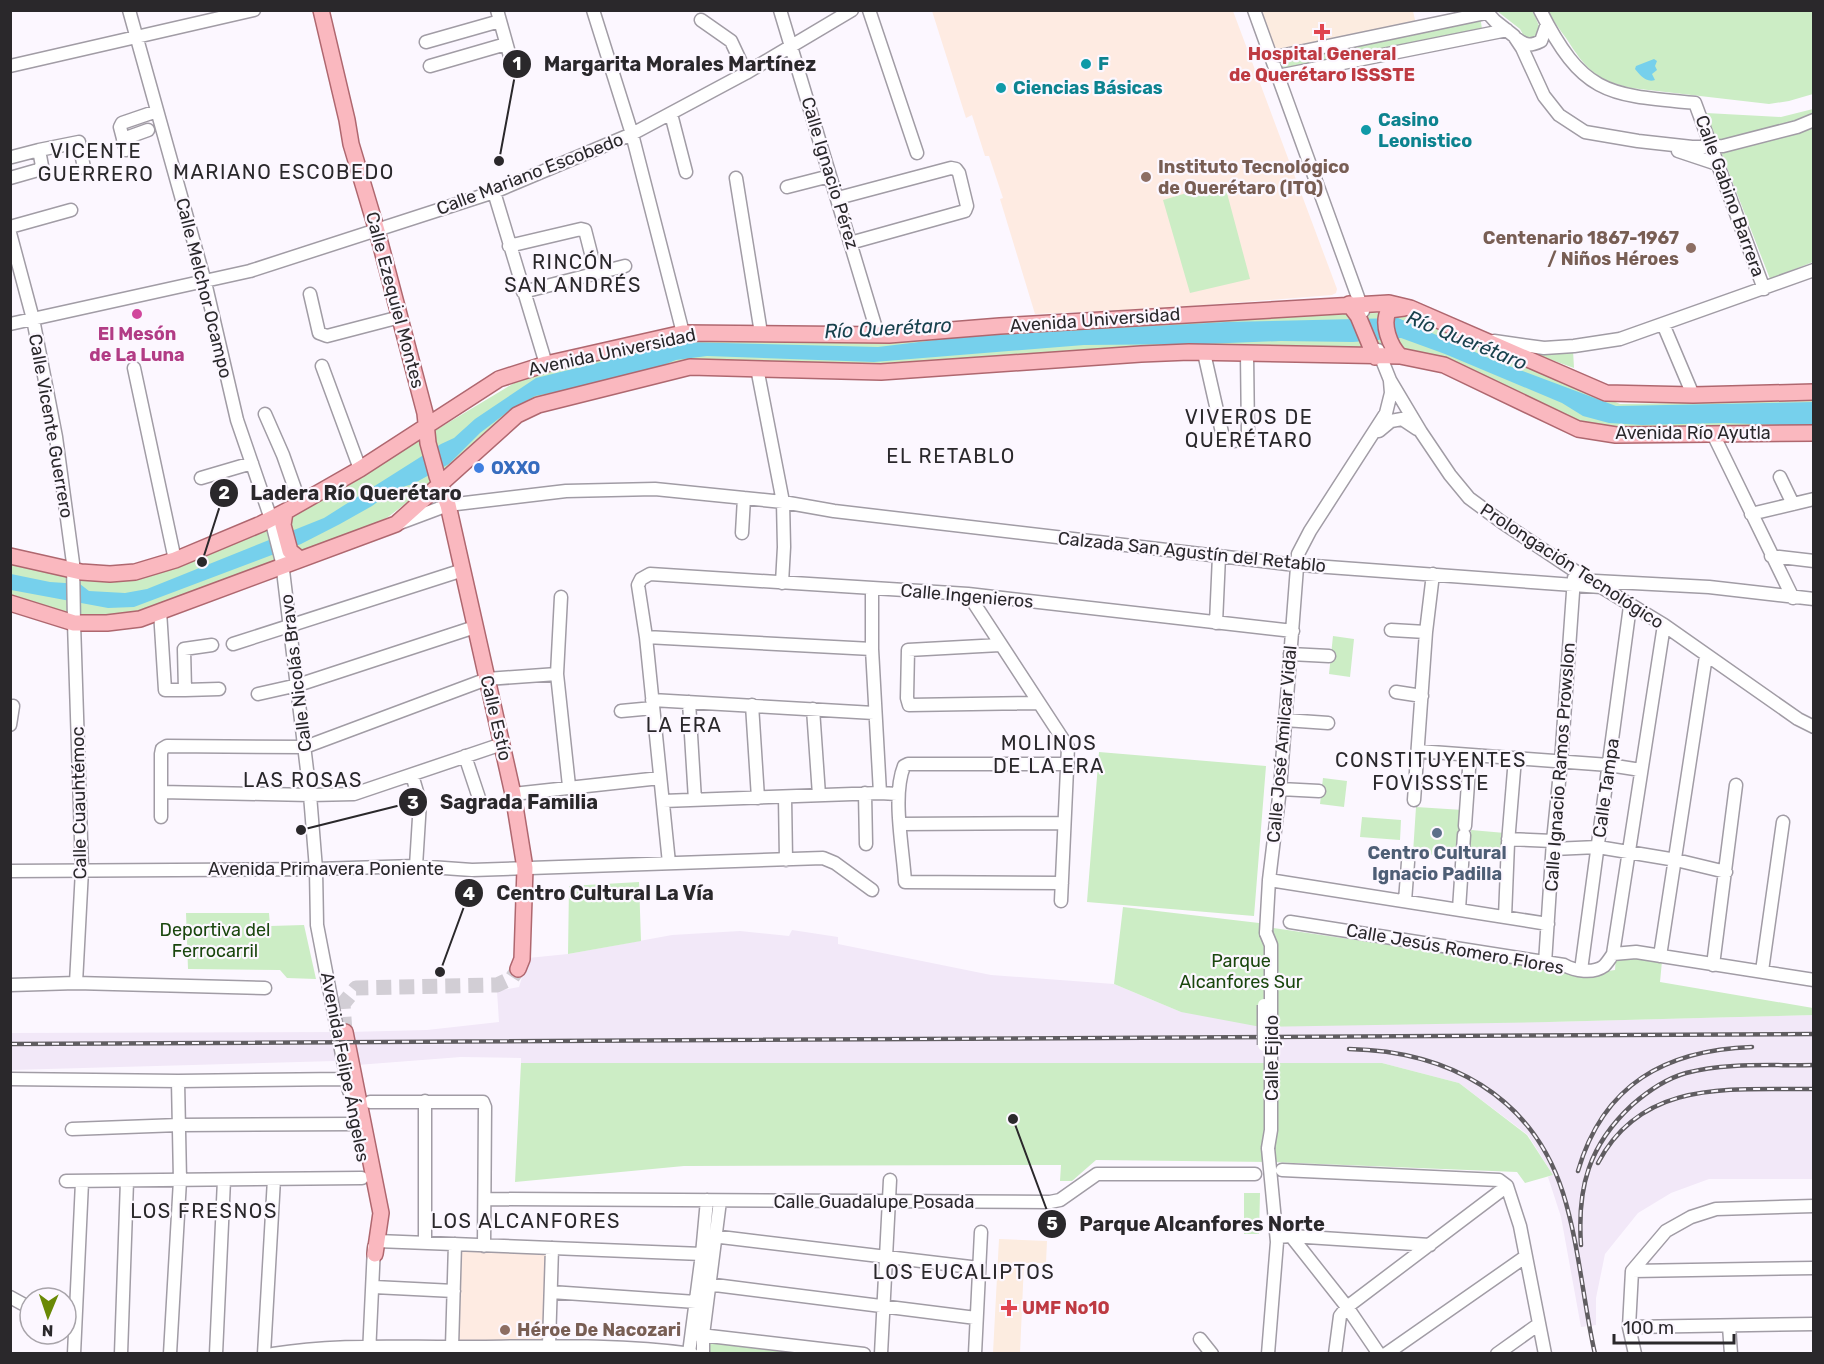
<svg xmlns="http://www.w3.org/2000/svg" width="1824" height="1364" viewBox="0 0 1824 1364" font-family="Rubik,sans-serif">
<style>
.built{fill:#f2e8f8}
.education{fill:#feebe2}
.medical{fill:#fcece0}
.green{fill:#ccedc5}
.water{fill:#76d0ec}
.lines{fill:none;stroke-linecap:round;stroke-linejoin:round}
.major-tunnel{stroke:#d2ced5;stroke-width:15;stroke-dasharray:15 8;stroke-linecap:butt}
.minor-casing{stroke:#a19ca5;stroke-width:15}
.major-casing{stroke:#af676f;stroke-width:18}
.minor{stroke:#fff;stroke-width:12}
.major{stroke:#fab8bf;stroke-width:15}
.rail-casing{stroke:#605d61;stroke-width:4.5}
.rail{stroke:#fcf7ff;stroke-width:2;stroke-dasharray:7;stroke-linecap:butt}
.minor-bridge-casing{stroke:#a19ca5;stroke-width:15;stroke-linecap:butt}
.minor-bridge{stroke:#fff;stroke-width:12}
.health-dot{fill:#e0444e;stroke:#fcf7ff;stroke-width:2}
.culture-dot{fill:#0f9aa8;stroke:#fcf7ff;stroke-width:2}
.education-dot{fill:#8d6e63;stroke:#fcf7ff;stroke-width:2}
.hotel-dot{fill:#d1479c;stroke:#fcf7ff;stroke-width:2}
.shop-dot{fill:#3f7fe0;stroke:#fcf7ff;stroke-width:2}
.service-dot{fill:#5c6f8a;stroke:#fcf7ff;stroke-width:2}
.labels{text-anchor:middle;stroke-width:4.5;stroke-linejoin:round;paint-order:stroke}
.health-label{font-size:18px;font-weight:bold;fill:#be3a42;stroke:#fcf7ff}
.culture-label{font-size:18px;font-weight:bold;fill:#0d838f;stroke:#fcf7ff;text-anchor:start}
.education-label{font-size:18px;font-weight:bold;fill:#785e54;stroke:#fcf7ff;text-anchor:start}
.street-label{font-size:18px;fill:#2a282b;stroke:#fcf7ff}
.hotel-label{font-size:18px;font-weight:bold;fill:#b23c85;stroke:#fcf7ff}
.shop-label{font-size:18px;font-weight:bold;fill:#366cbe;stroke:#fcf7ff;text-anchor:start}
.service-label{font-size:18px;font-weight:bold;fill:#4e5e75;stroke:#fcf7ff}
.park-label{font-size:18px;fill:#1a470e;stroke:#fcf7ff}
.neighbourhood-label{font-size:20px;letter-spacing:1.5px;fill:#2a282b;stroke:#fcf7ff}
.water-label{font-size:20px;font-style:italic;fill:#18414d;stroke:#fcf7ff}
.leader{fill:none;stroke:#2a282b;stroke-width:2}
.callout-dot{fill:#2a282b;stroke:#fcf7ff;stroke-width:2}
.mark-label{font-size:18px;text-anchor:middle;font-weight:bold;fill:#fff}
.callout-label{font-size:20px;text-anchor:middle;font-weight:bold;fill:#2a282b;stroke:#fcf7ff;stroke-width:4.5;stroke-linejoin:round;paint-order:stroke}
</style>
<rect width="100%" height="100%" fill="#fcf7ff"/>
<!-- built -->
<path class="built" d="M792,930L838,937V944L991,975L1114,984L1181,1012L1549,1022L1813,1015V1179H1709L1671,1193L1638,1213L1605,1254L1596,1298V1325L1581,1327L1561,1217L1548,1177L1553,1175L1528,1135L1459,1083L1382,1063H521V1058L461,1057L357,1065L353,1061H335L11,1070L10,1033L348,1032L427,1030L499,1022L497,991L519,987L528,958L568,954L672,935L740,931L789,936Z"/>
<!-- education -->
<path class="education" d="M932,11H1233L1337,289L1336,293L1332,295L1167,308L1035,314L1000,199L1003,198L989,156H985L972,115L966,118Z
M461,1250L547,1254L544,1339L457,1341Z"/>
<!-- medical -->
<path class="medical" d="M1260,11H1413L1416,24L1275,55Z
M999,1239L1047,1241L1046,1263H1024L1020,1353H993Z"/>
<!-- green -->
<path class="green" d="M1497,11H1533L1541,31L1538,36L1525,38L1520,29Z
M1548,11H1813V94L1789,101L1769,104L1631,88C1594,79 1586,69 1566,38C1559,29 1553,20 1548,11Z
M1480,16L1482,29L1279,73L1276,60Z
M1813,109V262L1770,279L1706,113L1781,117Z
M1224,182L1250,279L1190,293L1163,200Z
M1404,312L1620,404L1813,401V432L1580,428L1390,346L1290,349L1142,348L1005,355L869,367L689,363L514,409L497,422L427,487L388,517L359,532L273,561L177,601L123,616L88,617L65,614L11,599L10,561L101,579L290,518L524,377L691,337L881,343L920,337L1186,320Z
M1521,349L1573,350L1574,368Z
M1333,636L1354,639L1350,677L1329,674Z
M1099,752L1266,766L1254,916L1087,902Z
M1323,778L1347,781L1344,807L1320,804Z
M1416,807L1463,810L1460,857L1413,853Z
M1362,817L1401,820L1400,840L1360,837Z
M1471,830L1505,833L1503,850L1470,848Z
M639,882L641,941L568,954L569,886Z
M1123,907L1259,923L1266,927L1556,969L1575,976L1615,970L1616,956L1662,961L1660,982L1813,1008L1814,1015L1549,1022L1261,1027L1181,1012L1114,984Z
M186,913H269L270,926L304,925L316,979L287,978L280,970L188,969Z
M521,1063H1382L1459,1083L1527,1135L1553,1175L1525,1183L1517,1172L1269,1162L1096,1160L1072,1181H1060L1061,1165L684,1166L515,1182Z
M1244,1193H1260L1259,1234H1244Z
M710,1338L833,1353L717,1354L709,1352Z"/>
<!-- water -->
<path class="water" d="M1654,59L1657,61L1655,66L1657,70L1652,74L1655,80C1646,83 1640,75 1635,69L1636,66Z
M1398,318L1493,360L1616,406L1813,402V426L1723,423L1642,425L1609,423L1583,416L1562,403L1445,354L1401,338L1353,342L1281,341L1204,344L1084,345L874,362L707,356L676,360L646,372L617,380L535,396L510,410L480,433L449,464L413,484L395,489L372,506L340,524L301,544L134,607L108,608L11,590V574L50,582L80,584L89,591L125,593L147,589L324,518L441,444L454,438L475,419L536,378L683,342L878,347L960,337L1226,322Z"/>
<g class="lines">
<!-- major-tunnel -->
<path class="major-tunnel" d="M345,1032L343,1004L356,988L497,985L512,978L518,969"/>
<!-- minor casing -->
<g class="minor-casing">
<path id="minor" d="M129,10L205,282L237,420L271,519L282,562L310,795L316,869L317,925L349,1091
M497,10L511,60
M593,10L632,134L683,333
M780,10L878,335
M869,10L917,153
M1254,10L1363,311
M1485,10L1495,21L1514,36L1522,48L1544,96L1559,115L1585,132L1638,141L1692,147L1723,146L1797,127L1814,120
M1540,10C1583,95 1607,95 1695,103L1764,289
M701,20L731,41L746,73
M1517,39C1526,46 1531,46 1541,41L1547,24
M426,42L500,21
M1271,58L1486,13
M10,66L254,10
M430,66L506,44
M1278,76L1507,30
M671,114L686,172
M123,139L148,130
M39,150L79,142L84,168
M126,150L120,127L122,123L157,111
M1678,151L1717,164
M10,178L38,170L42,166L39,150L12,157
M736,178L761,333
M787,187L830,176
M494,192L546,364
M838,198L951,168L956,169L959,173L967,206L965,211L850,243
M10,227L71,210
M10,233L33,319L56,437L73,563L74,623L82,870L76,983
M509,246L581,229L585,230L596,273
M523,292L625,266
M310,294L319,333L327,336L400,317
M10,324L250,271L494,192L632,134L746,73L852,10
M1663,324L1693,395
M1494,341L1544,348L1574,346L1620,339L1814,270
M1378,350L1390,380L1421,432L1450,475L1469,498L1503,523L1575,571L1664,625L1798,719L1814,727
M1204,353L1223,437C1229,443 1243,442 1248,435L1247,354
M322,366L360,469
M134,368L175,560
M757,368L783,502L784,547L782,583
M265,414L283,455L300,503
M1379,431L1391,421L1402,419L1417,429
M1713,434L1793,598
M1780,477L1793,504
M201,478L252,463
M1751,514L1814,499
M400,523L448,505L566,491L655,489L783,502L834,511L1287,564L1601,587
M742,533L744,498
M1771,556L1814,561
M1595,581L1709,587L1814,599
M872,589V649L880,793
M968,594L1068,747L1061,901
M561,597L557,674L569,786
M160,611L165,690H185L184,649L212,645
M1216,623L1219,556
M1391,630L1426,632
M646,637L872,649
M233,644L463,570
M1000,645L908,650L907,698L909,705L1039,703
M1290,654L1329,656
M185,690L219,689
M1396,692L1422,696
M258,694L298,685L475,627
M652,700L874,713
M689,702L695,800
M752,705L758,798
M813,709L819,795
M621,711L653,708
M1285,720L1328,723
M10,725L13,706
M1418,751L1609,765L1641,770
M465,756L480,801
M412,775L420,802L416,866
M1280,789L1319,791
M161,792L310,795L354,794L502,744
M865,793L866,844
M513,794L660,778
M785,797L786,860
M1414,800L1426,632L1433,574
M663,801L880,793L897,794
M161,817V754L162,749L167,746L305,747L487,679L557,674
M900,824L1064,823
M1465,826L1470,755
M1508,839L1553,841
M1553,849L1598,847L1676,860L1726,872
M669,863L646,637L638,585L641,579L650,574L968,594L1293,631
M10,871L316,869L416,866L472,870L823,858L835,863L872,890
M1269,880L1548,924
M1062,883L905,882C903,848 892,796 904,766L908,764H1068
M1405,901L1408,862
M1459,909L1464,835
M1505,917L1508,843L1515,758
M1290,922L1564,965C1575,971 1593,974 1604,966C1607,963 1611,957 1613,954L1664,625
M1266,933L1269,880L1280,789L1298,554L1310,531L1386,413L1391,393L1390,381
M1613,954L1636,952L1814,980
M1660,956L1706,656
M1545,963L1553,841L1561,762L1574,578
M1713,965L1736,785
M1581,970L1630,606
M1762,971L1783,822
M10,985L76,983L265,988
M10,1079L178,1081L343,1079
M370,1102H483L485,1107L484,1246
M72,1129L179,1125L353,1124
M1268,1148L1277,1242L1268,1354
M1282,1170L1499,1180L1507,1186L1520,1226L1545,1354
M66,1181L362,1178
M485,1199L1050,1202L1060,1200L1097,1174H1255
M704,1235L979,1268
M1291,1236L1347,1307L1379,1354
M1277,1237L1291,1236L1430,1245
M377,1241L702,1254
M425,1242V1101
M1632,1271L1814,1268
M699,1283L976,1318
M374,1287L454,1291
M551,1292L696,1302
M10,1297L30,1308
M1729,1326L1731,1354
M1629,1327L1814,1324
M692,1334L864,1354
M1200,1339L1212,1354
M549,1345L552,1248
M452,1347L455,1244
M689,1353L702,1254L707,1200
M74,1354L82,1182
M121,1354L127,1181
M170,1354L180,1180L178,1081
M216,1354L224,1180
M264,1354L274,1179
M273,1354C332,1344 392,1347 451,1347C531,1347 612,1343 692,1354
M369,1354L374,1247
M703,1354V1335L720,1201
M881,1354L890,1180
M975,1354L981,1232
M1335,1354L1340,1316L1347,1307L1507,1186
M1386,1354L1525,1257
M1497,1354L1539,1324
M1635,1354L1629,1327L1632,1271L1666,1231L1691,1217L1716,1209L1814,1206"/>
</g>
<!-- major casing -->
<g class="major-casing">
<path id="major" d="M321,10L347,120L351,144L377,231L425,413L428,443L437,476L448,505L513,794L525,868L522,959L518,969
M1349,304L1358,316L1375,357
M1400,356C1390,346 1381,324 1389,310L1404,308
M285,512L283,525L290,551L300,559
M10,556L81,572L110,574L135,572L175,560L261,524L290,509L360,469L499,379L546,364L683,333L889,335L1000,326L1389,303L1410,308L1606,393L1693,395L1814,392
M10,603L74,623H107L140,619L396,524L517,415L538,405L690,367L881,372L1141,354L1189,352L1400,356L1444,365L1578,429L1616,435L1814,433
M345,1032L381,1213L375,1254"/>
</g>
<!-- minor -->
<use href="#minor" class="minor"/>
<!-- major -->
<use href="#major" class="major"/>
<!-- rail casing -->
<g class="rail-casing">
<path id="rail" d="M10,1044L1814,1034
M1349,1049C1447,1051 1532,1095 1563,1193C1579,1244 1583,1301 1595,1354
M1598,1163C1643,1078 1732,1090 1814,1089
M1578,1171C1603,1084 1666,1050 1752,1047
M1581,1245C1577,1187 1589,1145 1632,1105C1648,1091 1665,1079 1686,1073C1727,1062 1772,1066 1814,1065"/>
</g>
<!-- rail -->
<use href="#rail" class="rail"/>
<!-- minor-bridge casing -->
<g class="minor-bridge-casing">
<path id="minor-bridge" d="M1266,933L1271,945V1130L1268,1148
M1264,1005V1045"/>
</g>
<!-- minor-bridge -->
<use href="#minor-bridge" class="minor-bridge"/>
</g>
<!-- markers -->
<g class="health-dot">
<path d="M1319 23h6v6h6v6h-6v6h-6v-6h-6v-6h6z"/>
<path d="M1006 1299h6v6h6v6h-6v6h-6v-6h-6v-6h6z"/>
</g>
<g class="culture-dot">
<circle cx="1086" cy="64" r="6"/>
<circle cx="1001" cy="88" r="6"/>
<circle cx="1366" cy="130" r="6"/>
</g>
<g class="education-dot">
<circle cx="1146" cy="177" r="6"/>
<circle cx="1691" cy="248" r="6"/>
<circle cx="505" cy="1330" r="6"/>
</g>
<circle class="hotel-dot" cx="137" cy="314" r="6"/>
<circle class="shop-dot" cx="479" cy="468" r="6"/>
<circle class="service-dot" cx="1437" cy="833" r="6"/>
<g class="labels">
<!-- health labels -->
<g class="health-label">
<text x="1322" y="60">Hospital General<tspan x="1322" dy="21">de Querétaro ISSSTE</tspan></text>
<text x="1022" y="1314" text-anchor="start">UMF No10</text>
</g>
<!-- culture labels -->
<g class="culture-label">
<text x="1098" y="70">F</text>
<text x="1013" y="94">Ciencias Básicas</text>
<text x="1378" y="126">Casino<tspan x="1378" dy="21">Leonistico</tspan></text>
</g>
<!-- education labels -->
<g class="education-label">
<text x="1158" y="173">Instituto Tecnológico<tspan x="1158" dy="21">de Querétaro (ITQ)</tspan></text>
<text x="1679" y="244" text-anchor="end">Centenario 1867-1967<tspan x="1679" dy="21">/ Niños Héroes</tspan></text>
<text x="517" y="1336">Héroe De Nacozari</text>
</g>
<!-- street labels -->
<g class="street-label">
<text transform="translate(830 173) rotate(73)" y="6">Calle Ignacio Pérez</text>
<text transform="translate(530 174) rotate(-21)" y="6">Calle Mariano Escobedo</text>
<text transform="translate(1730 196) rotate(70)" y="6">Calle Gabino Barrera</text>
<text transform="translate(204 288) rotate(76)" y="6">Calle Melchor Ocampo</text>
<text transform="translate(395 300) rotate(75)" y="6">Calle Ezequiel Montes</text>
<text transform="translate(1095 320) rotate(-4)" y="6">Avenida Universidad</text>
<text transform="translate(612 352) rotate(-12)" y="6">Avenida Universidad</text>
<text transform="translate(51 426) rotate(80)" y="6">Calle Vicente Guerrero</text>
<text x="1693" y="439">Avenida Río Ayutla</text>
<text transform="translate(1192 552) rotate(6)" y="6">Calzada San Agustín del Retablo</text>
<text transform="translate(1572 566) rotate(33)" y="6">Prolongación Tecnológico</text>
<text transform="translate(967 596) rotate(5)" y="6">Calle Ingenieros</text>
<text transform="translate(296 673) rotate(-97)" y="6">Calle Nicolás Bravo</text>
<text transform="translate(496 718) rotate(77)" y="6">Calle Estío</text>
<text transform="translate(1282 744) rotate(-85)" y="6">Calle José Amilcar Vidal</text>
<text transform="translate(1560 767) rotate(-86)" y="6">Calle Ignacio Ramos Prowslon</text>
<text transform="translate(1606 788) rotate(-82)" y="6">Calle Tampa</text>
<text transform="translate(79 803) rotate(-91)" y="6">Calle Cuauhtémoc</text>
<text x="326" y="875">Avenida Primavera Poniente</text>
<text transform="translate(1455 949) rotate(10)" y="6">Calle Jesús Romero Flores</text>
<text transform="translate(1272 1058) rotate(-90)" y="6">Calle Ejido</text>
<text transform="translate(345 1067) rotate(79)" y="6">Avenida Felipe Ángeles</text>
<text x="874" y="1208">Calle Guadalupe Posada</text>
</g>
<!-- hotel labels -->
<g class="hotel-label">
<text x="137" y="340">El Mesón<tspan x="137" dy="21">de La Luna</tspan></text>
</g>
<!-- shop labels -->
<g class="shop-label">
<text x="491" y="474">OXXO</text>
</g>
<!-- service labels -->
<g class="service-label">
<text x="1437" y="859">Centro Cultural<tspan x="1437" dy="21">Ignacio Padilla</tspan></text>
</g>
<!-- park labels -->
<g class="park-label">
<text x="215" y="936">Deportiva del<tspan x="215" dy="21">Ferrocarril</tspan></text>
<text x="1241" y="967">Parque<tspan x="1241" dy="21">Alcanfores Sur</tspan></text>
</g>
<!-- neighbourhood labels -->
<g class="neighbourhood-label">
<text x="96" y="158">VICENTE<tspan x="96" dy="23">GUERRERO</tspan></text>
<text x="284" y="179">MARIANO ESCOBEDO</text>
<text x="573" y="269">RINCÓN<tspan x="573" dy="23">SAN ANDRÉS</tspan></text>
<text x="1249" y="424">VIVEROS DE<tspan x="1249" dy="23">QUERÉTARO</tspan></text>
<text x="951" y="463">EL RETABLO</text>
<text x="684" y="732">LA ERA</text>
<text x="1049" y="750">MOLINOS<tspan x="1049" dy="23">DE LA ERA</tspan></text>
<text x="1431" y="767">CONSTITUYENTES<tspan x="1431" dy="23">FOVISSSTE</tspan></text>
<text x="303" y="787">LAS ROSAS</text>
<text x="204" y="1218">LOS FRESNOS</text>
<text x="526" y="1228">LOS ALCANFORES</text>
<text x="964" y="1279">LOS EUCALIPTOS</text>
</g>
<!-- water labels -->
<g class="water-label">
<text transform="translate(888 328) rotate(-3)" y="7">Río Querétaro</text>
<text transform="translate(1467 340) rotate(22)" y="7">Río Querétaro</text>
</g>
</g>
<!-- callouts -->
<path class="leader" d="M499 161L517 64M202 562L224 493M301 830L413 802M440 972L469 893M1013 1119L1052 1224"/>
<g class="callout-dot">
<circle cx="499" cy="161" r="6"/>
<circle cx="202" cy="562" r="6"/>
<circle cx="301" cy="830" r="6"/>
<circle cx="440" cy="972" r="6"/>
<circle cx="1013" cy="1119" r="6"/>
<circle cx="517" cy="64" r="15"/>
<circle cx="224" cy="493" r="15"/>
<circle cx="413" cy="802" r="15"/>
<circle cx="469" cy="893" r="15"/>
<circle cx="1052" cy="1224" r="15"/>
</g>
<g class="mark-label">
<text x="517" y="70">1</text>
<text x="224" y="499">2</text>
<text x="413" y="809">3</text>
<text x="469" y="900">4</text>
<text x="1052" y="1230">5</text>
</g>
<g class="callout-label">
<text x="680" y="71">Margarita Morales Martínez</text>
<text x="356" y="500">Ladera Río Querétaro</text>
<text x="519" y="809">Sagrada Familia</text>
<text x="605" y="900">Centro Cultural La Vía</text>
<text x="1202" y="1231">Parque Alcanfores Norte</text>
</g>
<!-- border -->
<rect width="1824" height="1364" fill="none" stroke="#2a282b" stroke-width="24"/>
<!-- north arrow -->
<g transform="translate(48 1316) rotate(182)"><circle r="28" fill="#fcf7ff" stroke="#a8a4aa" stroke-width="1.5"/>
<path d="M0-4.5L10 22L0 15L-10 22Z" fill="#6a8906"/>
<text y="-9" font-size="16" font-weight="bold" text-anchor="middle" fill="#2a282b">N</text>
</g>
<!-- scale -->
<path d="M1614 1334v9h120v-9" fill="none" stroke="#2a282b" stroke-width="3"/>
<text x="1623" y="1334" font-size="18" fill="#2a282b" stroke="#fcf7ff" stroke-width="4.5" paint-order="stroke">100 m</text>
</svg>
